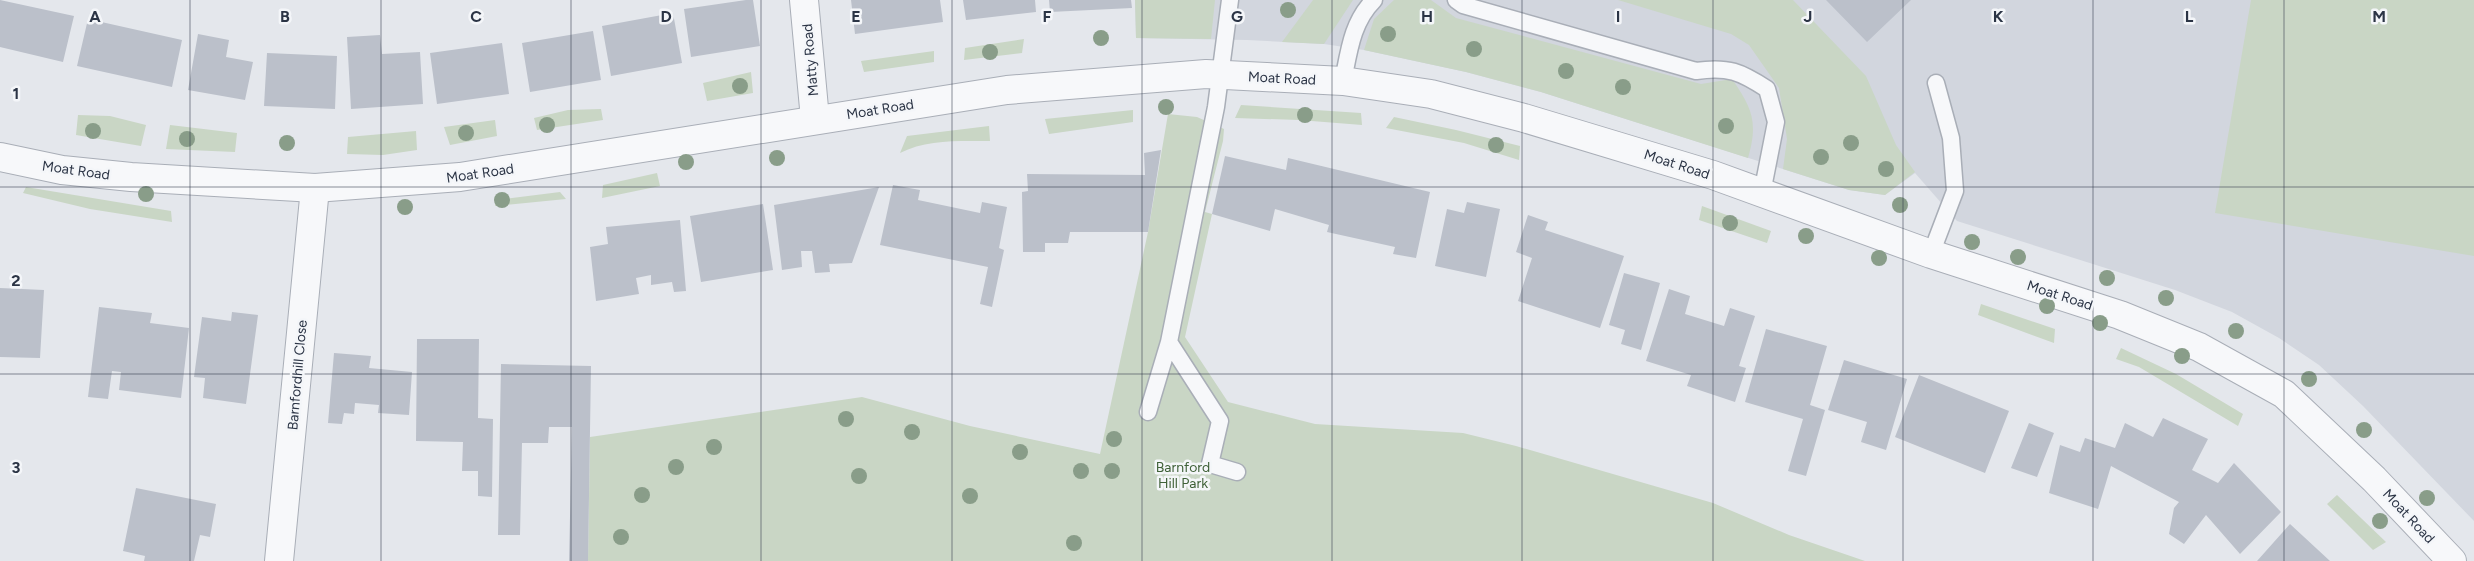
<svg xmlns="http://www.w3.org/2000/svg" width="2474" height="561" viewBox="0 0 2474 561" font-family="Figtree,sans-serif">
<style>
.built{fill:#d2d6de}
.green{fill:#c9d6c5}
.building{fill:#bbc0ca}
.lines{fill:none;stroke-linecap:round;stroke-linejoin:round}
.service-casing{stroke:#a9aeb7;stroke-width:19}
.minor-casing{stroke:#a9aeb7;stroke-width:30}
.tertiary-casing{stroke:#a9aeb7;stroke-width:30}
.service{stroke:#f7f8fa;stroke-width:16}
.minor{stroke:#f7f8fa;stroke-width:28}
.tertiary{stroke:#f7f8fa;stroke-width:28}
.tree{fill:#899d89}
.grid{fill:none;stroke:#2b3445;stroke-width:1;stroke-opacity:0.55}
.labels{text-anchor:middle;stroke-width:5;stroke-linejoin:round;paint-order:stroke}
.street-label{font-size:14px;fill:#2b3445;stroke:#f4f6f9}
.park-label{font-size:14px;fill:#3f6138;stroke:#f4f6f9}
.grid-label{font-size:16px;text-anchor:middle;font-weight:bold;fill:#2b3445;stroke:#f4f6f9;stroke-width:5;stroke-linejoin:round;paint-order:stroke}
</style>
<rect width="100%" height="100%" fill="#e4e7ec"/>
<!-- built -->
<path class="built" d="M1135,0H2474V521L2363,406L2319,365L2279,338L2232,312L2175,290L1957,221L1915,173L1885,195L1849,190L1541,92L1466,72L1364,50L1324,44L1247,40L1136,38Z"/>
<!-- green -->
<path class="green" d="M1135,0H1215L1211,39L1136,38Z
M1313,0H1353L1324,44L1282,42Z
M1394,0H1431L1456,18L1701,84L1732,79C1753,109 1758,123 1748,158L1541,92L1466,72L1364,50L1374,19Z
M1618,0H1793L1866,76L1896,145L1915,172L1885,195L1849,190L1783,169L1787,139L1779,88L1749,45L1731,34Z
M2251,0H2474V256L2215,213Z
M1024,39L1022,53L964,60L965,48Z
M934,51V62L864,72L861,61Z
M751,72L753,93L707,101L703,83Z
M1241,105L1361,113L1362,125L1299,120L1235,118Z
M601,109L603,120L537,130L534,118L568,110Z
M1133,110V122L1049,134L1045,119Z
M1168,114L1197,117L1224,129L1223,141L1205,212L1212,214L1185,337L1228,402L1315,424L1463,433L1516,446L1713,503L1789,535L1865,561H588L590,437L862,397L970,426L1100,454L1148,232Z
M78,115L110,116L146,125L141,146L76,135Z
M1394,117L1456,130L1520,146L1519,160L1464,143L1386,128Z
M495,120L497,136L450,145L444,127Z
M170,125L237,133L235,152L166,149Z
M989,126L990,141C960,141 927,139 900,153L907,136Z
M416,131L417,150L383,155L347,154L348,137Z
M657,173L660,186L602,198L603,185Z
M26,187L171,211L172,222L90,209L23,193Z
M560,192L566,199L495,206V200Z
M1702,206L1771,231L1767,243L1699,220Z
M1981,304L2055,329L2054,343L1978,315Z
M2121,348L2176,374L2243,414L2238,426L2139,367L2116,359Z
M2337,495L2386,542L2373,550L2327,504Z"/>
<!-- building -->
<path class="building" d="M0,0L74,16L63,62L0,47Z
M746,0H753L760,46L691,57L684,9Z
M851,0H940L943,22L855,34Z
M963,0H1035L1036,12L966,20Z
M1049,0H1131L1132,8L1050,12Z
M1826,0H1911L1867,42Z
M673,13L682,63L611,76L602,26Z
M88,19L182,40L172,87L77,66Z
M593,31L601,80L530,92L522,43Z
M198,34L229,40L226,57L253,62L245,100L188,90Z
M380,35L382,54L420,52L423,104L351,109L347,37Z
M502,43L509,94L437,104L430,53Z
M267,53L337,56L335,109L264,106Z
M1161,150L1148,232H1070L1068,243H1045V252H1023L1022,192L1028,191L1027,174L1145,175L1144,153Z
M1225,156L1286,170L1288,158L1430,192L1416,258L1393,254L1395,247L1327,232L1329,225L1275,209L1270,231L1212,214Z
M893,185L920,190L918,200L980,213L982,202L1007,207L999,248L1004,250L992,307L980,304L988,267L880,245Z
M879,187L852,263L829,264L830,272L815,273L812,251H801L802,267L782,270L774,205Z
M1467,202L1500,209L1486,277L1435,266L1447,209L1464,213Z
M763,204L773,270L701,282L690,216Z
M1528,215L1548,222L1545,230L1624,256L1600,328L1518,301L1532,258L1516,252Z
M680,220L686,291L674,292L672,282L651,285V275L636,278L639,294L596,301L590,247L608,244L606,227Z
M1624,273L1660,283L1641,350L1621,344L1625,330L1609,325Z
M0,288L44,290L40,358L0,357Z
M1669,289L1690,296L1685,314L1724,326L1730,308L1755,316L1739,366L1746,368L1735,402L1687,386L1691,375L1646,361Z
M99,307L152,313L150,323L189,328L181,398L119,390L121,372L112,371L108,399L88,397Z
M232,312L258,315L246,404L203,398L205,378L194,377L202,317L231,321Z
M1766,329L1827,346L1810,405L1825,410L1806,476L1788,471L1803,419L1745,402Z
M417,339H479L478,418L493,419L492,497L478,496V471H462L463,442L416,441Z
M334,353L371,356L369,368L412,372L409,415L378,413L379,405L355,403L354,414L344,413L342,424L328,423Z
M1844,360L1907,379L1886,450L1861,442L1867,422L1828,410Z
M501,364L591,366L588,561H569L572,427H549L548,443H522L520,535H498Z
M1919,375L2009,411L1985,473L1895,437Z
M2163,418L2208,439L2192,470L2218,483L2234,463L2281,512L2240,554L2206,515L2184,544L2169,534L2174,508L2179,502L2111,466L2098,509L2049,493L2060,445L2080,452L2085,438L2115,448L2125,423L2153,437Z
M2029,423L2054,433L2037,477L2011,468Z
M136,488L216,504L210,537L200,535L194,561H144L145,556L123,551Z
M2290,524L2330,561H2257Z"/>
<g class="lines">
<!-- service casing -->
<g class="service-casing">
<path id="service" d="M1456,0L1463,5L1696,71C1728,66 1741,72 1767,89L1776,122L1762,193
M1343,81C1349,51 1352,22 1374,0
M1931,254L1955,191L1951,138L1936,83
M1169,342L1216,107L1230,0
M1148,412L1169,342L1220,421L1210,464L1237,472"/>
</g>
<!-- minor casing -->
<g class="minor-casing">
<path id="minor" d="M804,0L815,119
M279,561L315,188"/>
</g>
<!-- tertiary casing -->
<g class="tertiary-casing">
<path id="tertiary" d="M0,157L62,170L131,177L315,188L460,177L1007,90L1206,74L1343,81L1431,94L1524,118L1713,175L1931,254L2120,315L2199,347L2284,394L2374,479L2452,561"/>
</g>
<!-- service -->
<use href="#service" class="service"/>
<!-- minor -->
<use href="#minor" class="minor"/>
<!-- tertiary -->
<use href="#tertiary" class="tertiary"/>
</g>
<!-- trees -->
<g class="tree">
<circle cx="1288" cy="10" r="8"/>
<circle cx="1388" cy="34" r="8"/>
<circle cx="1101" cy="38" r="8"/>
<circle cx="1474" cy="49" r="8"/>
<circle cx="990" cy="52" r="8"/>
<circle cx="1566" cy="71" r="8"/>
<circle cx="740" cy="86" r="8"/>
<circle cx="1623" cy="87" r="8"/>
<circle cx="1166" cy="107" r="8"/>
<circle cx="1305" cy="115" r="8"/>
<circle cx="547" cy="125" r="8"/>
<circle cx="1726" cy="126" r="8"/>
<circle cx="93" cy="131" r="8"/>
<circle cx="466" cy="133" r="8"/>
<circle cx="187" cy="139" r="8"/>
<circle cx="287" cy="143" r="8"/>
<circle cx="1851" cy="143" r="8"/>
<circle cx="1496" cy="145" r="8"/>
<circle cx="1821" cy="157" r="8"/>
<circle cx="777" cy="158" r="8"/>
<circle cx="686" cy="162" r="8"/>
<circle cx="1886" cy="169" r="8"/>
<circle cx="146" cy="194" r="8"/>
<circle cx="502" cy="200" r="8"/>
<circle cx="1900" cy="205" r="8"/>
<circle cx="405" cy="207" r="8"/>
<circle cx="1730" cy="223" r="8"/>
<circle cx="1806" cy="236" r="8"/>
<circle cx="1972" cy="242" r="8"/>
<circle cx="2018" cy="257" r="8"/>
<circle cx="1879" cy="258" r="8"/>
<circle cx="2107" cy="278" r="8"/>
<circle cx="2166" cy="298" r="8"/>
<circle cx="2047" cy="306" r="8"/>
<circle cx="2100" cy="323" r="8"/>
<circle cx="2236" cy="331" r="8"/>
<circle cx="2182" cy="356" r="8"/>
<circle cx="2309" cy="379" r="8"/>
<circle cx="846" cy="419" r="8"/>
<circle cx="2364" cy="430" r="8"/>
<circle cx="912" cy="432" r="8"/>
<circle cx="1114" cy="439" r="8"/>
<circle cx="714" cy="447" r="8"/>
<circle cx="1020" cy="452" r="8"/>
<circle cx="676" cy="467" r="8"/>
<circle cx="1081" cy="471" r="8"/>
<circle cx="1112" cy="471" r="8"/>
<circle cx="859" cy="476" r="8"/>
<circle cx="642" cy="495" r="8"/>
<circle cx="970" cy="496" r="8"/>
<circle cx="2427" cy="498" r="8"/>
<circle cx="2380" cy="521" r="8"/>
<circle cx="621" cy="537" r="8"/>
<circle cx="1074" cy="543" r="8"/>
</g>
<!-- grid -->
<path class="grid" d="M190,0V561M381,0V561M571,0V561M761,0V561M952,0V561M1142,0V561M1332,0V561M1522,0V561M1713,0V561M1903,0V561M2093,0V561M2284,0V561M0,187H2474M0,374H2474"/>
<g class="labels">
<!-- street labels -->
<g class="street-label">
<text transform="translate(810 60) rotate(-95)" y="5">Matty Road</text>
<text transform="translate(1282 78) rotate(3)" y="5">Moat Road</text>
<text transform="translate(880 109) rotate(-9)" y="5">Moat Road</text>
<text transform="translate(1677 164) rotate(18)" y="5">Moat Road</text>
<text transform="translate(76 170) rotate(8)" y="5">Moat Road</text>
<text transform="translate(480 173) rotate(-8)" y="5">Moat Road</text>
<text transform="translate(2060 295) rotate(18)" y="5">Moat Road</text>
<text transform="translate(297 375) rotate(-85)" y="5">Barnfordhill Close</text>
<text transform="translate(2409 516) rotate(47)" y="5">Moat Road</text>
</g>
<!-- park labels -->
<g class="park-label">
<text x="1183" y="472">Barnford<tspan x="1183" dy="16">Hill Park</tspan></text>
</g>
</g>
<g class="grid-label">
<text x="95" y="22">A</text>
<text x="285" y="22">B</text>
<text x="476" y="22">C</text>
<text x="666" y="22">D</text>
<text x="856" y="22">E</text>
<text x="1047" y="22">F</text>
<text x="1237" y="22">G</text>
<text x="1427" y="22">H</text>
<text x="1618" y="22">I</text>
<text x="1808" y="22">J</text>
<text x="1998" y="22">K</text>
<text x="2189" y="22">L</text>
<text x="2379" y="22">M</text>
<text x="16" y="99">1</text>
<text x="16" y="286">2</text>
<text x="16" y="473">3</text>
</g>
</svg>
